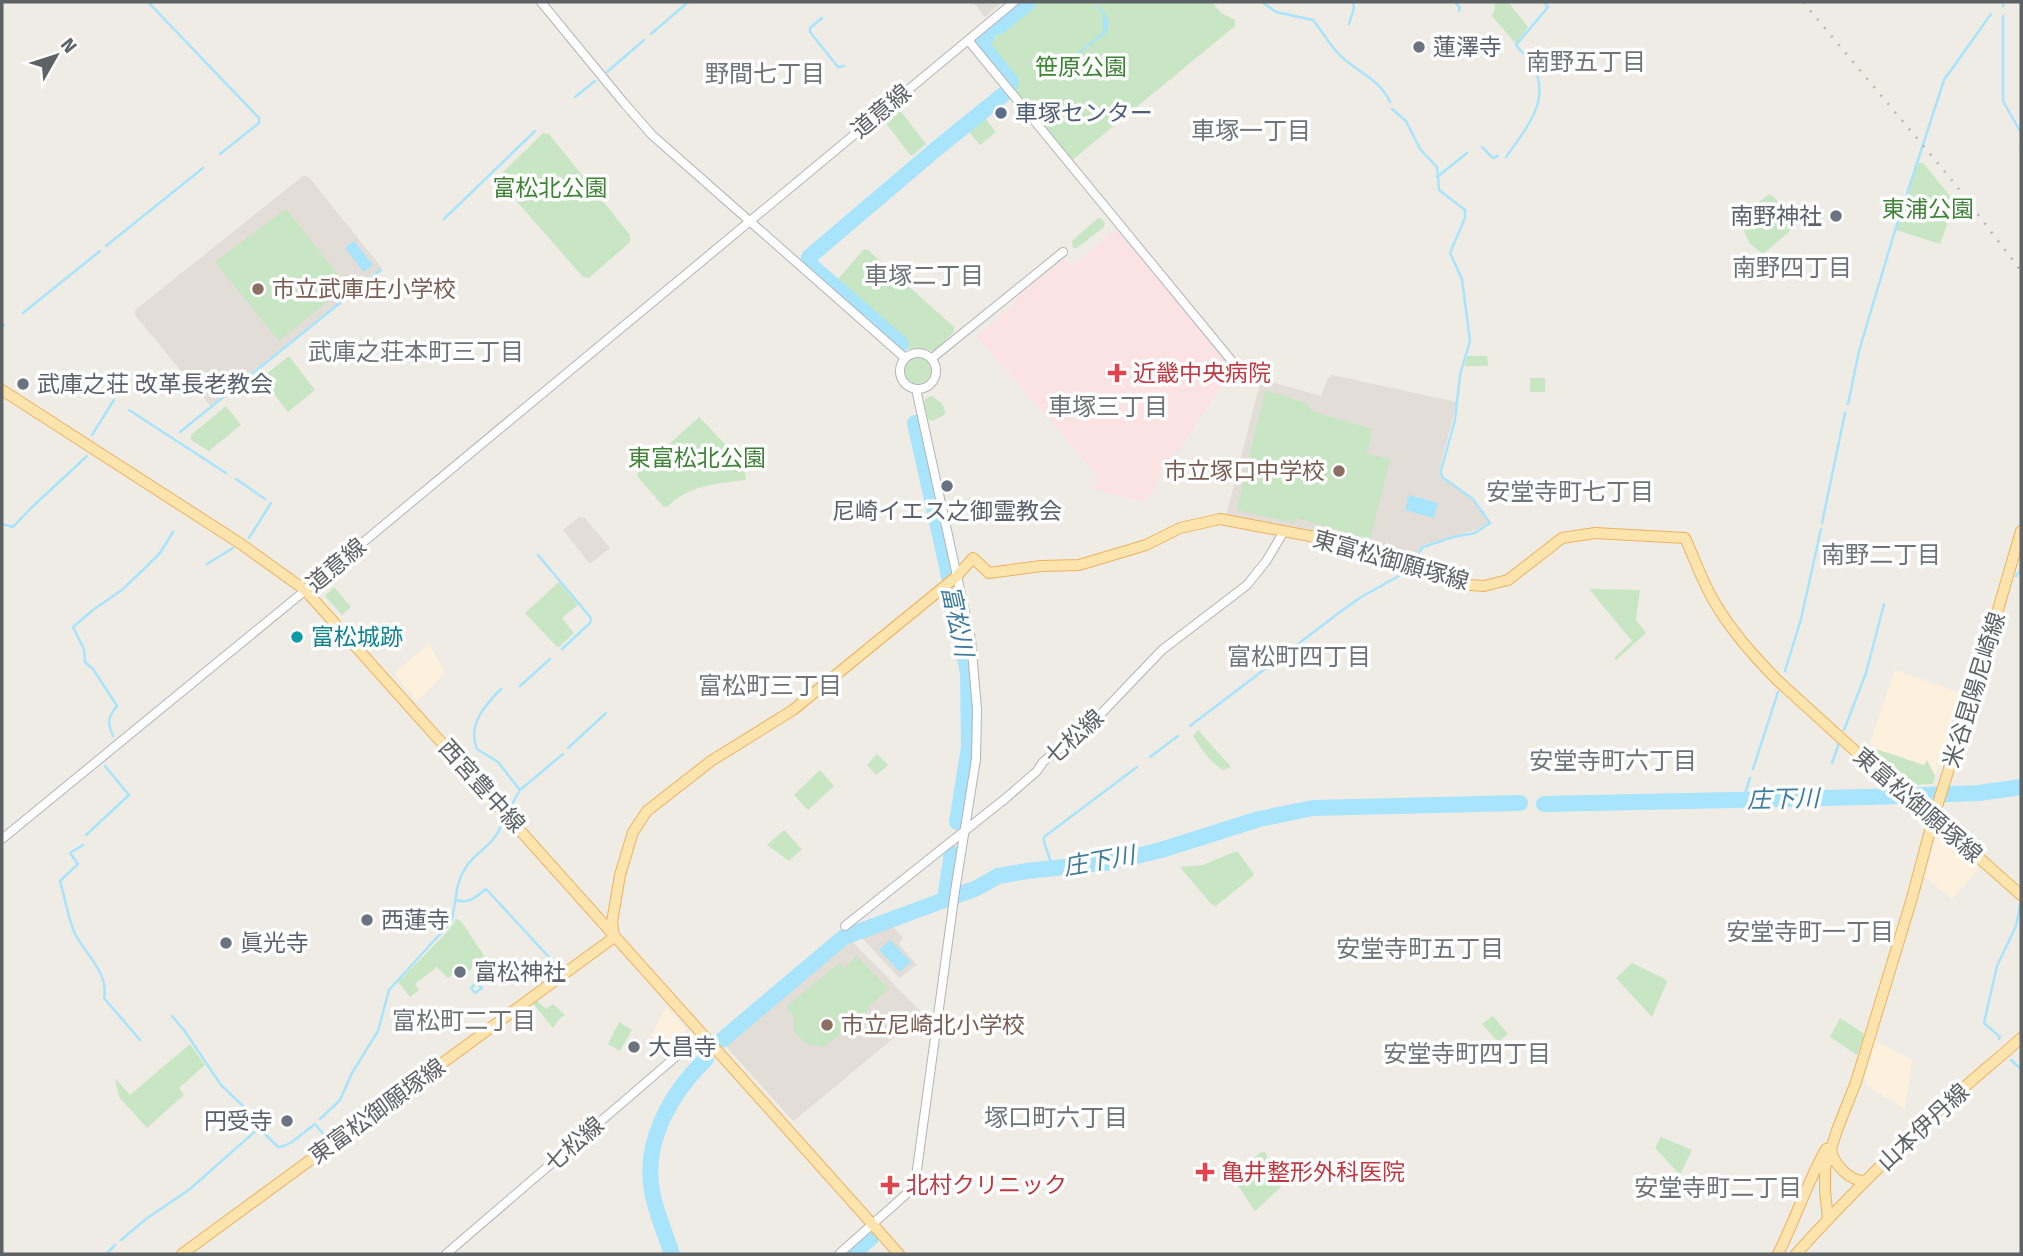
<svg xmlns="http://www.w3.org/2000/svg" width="2023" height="1256" viewBox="0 0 2023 1256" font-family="'Fira Sans','Noto Sans JP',sans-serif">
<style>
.commercial{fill:#fdf1dd}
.education{fill:#e2ddd7}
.medical{fill:#fbe3e4}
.green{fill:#c8e6c3}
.water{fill:#a8e4fc}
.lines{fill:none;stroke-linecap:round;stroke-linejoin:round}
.stream{stroke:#a8e4fc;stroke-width:2.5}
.river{stroke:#a8e4fc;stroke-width:16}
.minor-casing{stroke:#b1b4b7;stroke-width:10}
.major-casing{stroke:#edb260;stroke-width:12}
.minor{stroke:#fff;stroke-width:8}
.major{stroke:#fde4ad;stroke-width:10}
.rail{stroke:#b4b5b5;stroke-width:2.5;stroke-dasharray:2 9;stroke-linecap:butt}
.worship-dot{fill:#6b7280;stroke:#fff;stroke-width:2.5}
.service-dot{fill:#5c6f8a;stroke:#fff;stroke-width:2.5}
.education-dot{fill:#8d6e63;stroke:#fff;stroke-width:2.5}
.health-dot{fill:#e0444e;stroke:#fff;stroke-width:2.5}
.culture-dot{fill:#0f9aa8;stroke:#fff;stroke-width:2.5}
.labels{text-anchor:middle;stroke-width:7;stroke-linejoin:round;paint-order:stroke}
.worship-label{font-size:23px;fill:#5b616d;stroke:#fff;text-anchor:start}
.park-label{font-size:23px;fill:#3f8337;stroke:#fff}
.street-label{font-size:23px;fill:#5d6265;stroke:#fff}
.service-label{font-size:23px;fill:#4e5e75;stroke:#fff;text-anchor:start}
.education-label{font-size:23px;fill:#785e54;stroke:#fff;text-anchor:start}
.health-label{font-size:23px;fill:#be3a42;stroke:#fff;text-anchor:start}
.culture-label{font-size:23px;fill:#0d838f;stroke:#fff;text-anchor:start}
.neighbourhood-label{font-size:24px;fill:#6e7477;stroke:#fff}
.water-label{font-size:24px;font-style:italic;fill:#3f7b9d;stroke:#fff}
</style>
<rect width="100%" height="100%" fill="#efece6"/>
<!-- commercial -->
<path class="commercial" d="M429,644L445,673L417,701L395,675V672Z
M1895,670L1960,693L1935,776L1927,760L1924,766L1869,746Z
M1941,836L1979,868L1952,899L1925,877L1935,840Z
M666,1007L685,1029V1038L670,1051L651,1036Z
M1874,1040L1912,1060L1905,1109L1867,1086L1864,1076Z"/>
<!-- education -->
<path class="education" d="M973,2H1002L985,17Z
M303,176H308L382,268L210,406L135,315V310Z
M1332,375L1457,402L1441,463L1440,477L1471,498L1489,522L1488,523L1478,529L1427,544L1422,546L1407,565L1226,516L1261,379L1321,396L1328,378Z
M579,517L585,518L610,548L590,564L563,530Z
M891,924L903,938L899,944L917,965L899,978L861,937Z
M852,941L920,1011V1016L795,1120H792L724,1044L733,1034Z"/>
<!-- medical -->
<path class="medical" d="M1118,231L1228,362L1224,383L1179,449L1163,464L1156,487L1143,502L1091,488V484H1096L1098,476L977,337L1015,304L1018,293L1065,259L1072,267L1110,234Z"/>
<!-- green -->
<path class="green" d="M1034,2H1212L1221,13L1235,20V26L1071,161L1011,87L1014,81L985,45V42Z
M1495,2H1508L1528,27L1516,44L1492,16L1495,9Z
M899,109L926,144L913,155H910L885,122Z
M982,114L996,132L980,145L966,128Z
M543,133L549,134L630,235V242L589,278L583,277L499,181V176Z
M1917,163H1923L1955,202L1940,244L1896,230Z
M1769,194L1773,196L1797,225L1763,254L1749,243L1739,218Z
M286,209L347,286L279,341L215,262Z
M1098,218L1102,219L1105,223L1104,227L1077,248H1073L1072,241Z
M864,249L868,250L954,327V332L934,351L915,348L905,350L832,286Z
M289,356L315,390L288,412L264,381L265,375Z
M1467,356H1487L1488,366H1465Z
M905 371a13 13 0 1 1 26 0a13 13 0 1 1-26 0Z
M1530,378H1545V392H1530Z
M1265,390L1306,403L1312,411L1372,429L1367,454L1390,459L1370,539L1296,518L1294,523L1237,510Z
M931,396C938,399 948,407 944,415L932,421L928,419L924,404L925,399Z
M226,406L241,425L209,451L191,440V435Z
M699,417L744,464L746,480C715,484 691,484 667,507L663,506L637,476L638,472Z
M559,582L578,605L562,618L574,633L559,647L556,646L525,613Z
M334,587L351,607L342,615L325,596Z
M1589,589L1640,590L1636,620L1646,633L1616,660L1614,658L1632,641Z
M1198,730L1231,767L1223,770C1209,761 1202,750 1193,736Z
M1876,749L1924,765L1927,760L1935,776L1933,784L1907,785L1873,758Z
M877,754L888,765L876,775L867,765Z
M820,770L834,786L808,810L794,795Z
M784,830L802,849L789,861L767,845Z
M1234,852H1238L1253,873V876L1216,906L1212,905L1180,867L1203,865Z
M456,919L461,921L485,957L484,959L465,974L459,970L448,978L437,967L415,984L419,990L410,997L398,982L449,930Z
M857,956L889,989L868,1007L869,1009L824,1047L807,1044L794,1031V1017L786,1007L839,963L844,968Z
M1632,963L1665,979L1667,982L1652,1017L1616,978Z
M536,1000L546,1009L553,1004L565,1015L559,1019L553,1028L532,1002Z
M1493,1016L1508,1034L1498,1042L1482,1024Z
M1840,1018L1863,1033L1864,1036L1857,1055L1830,1037Z
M619,1022L632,1030L620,1051L608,1044Z
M190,1044L205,1065L179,1088L184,1095L147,1128L119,1097L115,1078L130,1095Z
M1661,1137L1692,1150L1680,1175L1655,1148Z
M1261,1152H1265L1281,1187L1255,1211L1234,1180V1176Z"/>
<!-- water -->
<path class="water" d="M1093,2C1103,10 1113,19 1106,33L1063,66L1052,61V56H1055L1059,62L1064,64L1104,31L1102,21L1104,16Z
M354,241L373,265L364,272L345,248Z
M1409,495L1438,503L1434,518L1405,510Z
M890,940L911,962L900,972L879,950Z"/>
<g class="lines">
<!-- stream -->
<path class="stream" d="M148,2L259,118V123L220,154
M1262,2L1276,12L1313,20C1321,30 1328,42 1337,52C1353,71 1379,77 1390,102
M1455,2L1460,8L1459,11
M2003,6L2004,2
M2003,16V101L2021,133
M822,18L810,28V32L838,67L844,66
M1349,24L1354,8L1353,2
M651,34L688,2
M607,72L644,40
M575,97L595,81
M1392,109L1406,121L1420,149L1437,167L1439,190L1465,210V218L1450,253L1462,279L1470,341L1460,375L1455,420L1441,471L1442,477L1473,499L1490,523L1475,533L1453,537L1423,547L1409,566
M1482,147L1493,158L1498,156
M2021,148V152
M1506,157C1525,130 1551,102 1534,67C1530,59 1521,52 1516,45L1548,7L1544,2
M1437,177L1467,153
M444,219L535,131
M106,246L203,168
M23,313L100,251
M2,324L4,326
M1848,404L1859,351L1893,237L1944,80L1991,14
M129,410L226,473
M180,432L381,270
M92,435L114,400
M236,479L265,499
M1822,523L1845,413
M2,524L13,527L30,509L87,456
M249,538L271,503
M538,555L591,618L590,623L562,649
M207,564L233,548
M2016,576L2021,570
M1785,671L1801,619L1821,529
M520,686L550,659
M501,689C485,705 467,725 477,749L498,762L520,790L511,806
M1190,726L1340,612L1361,597L1406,572
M1844,730L1866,673L1884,604
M113,736C107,722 108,717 117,706L93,669L85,662L84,649L73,627L93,610L123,589L146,567L160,553L173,532
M568,748L606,713
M1150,757L1178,736
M1832,763L1839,743
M1753,769L1778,692
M520,790L563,754
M1822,791L1823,788
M1820,798L1821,794
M1743,800L1750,778
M86,835L129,795L105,766
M83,845L70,853L78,864L60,881C65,898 68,918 75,934C86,955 109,973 104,998L140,1040
M1053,868L1044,842V837L1137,767
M456,900C469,904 476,897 486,889L560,969
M478,991L475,993L471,988L476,983L482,988L479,990
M172,1016L184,1030L221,1085L247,1110L259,1128L278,1147L284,1146L292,1142L315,1124L329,1141
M1999,1039L2000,1037L1984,1023L1997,966L2016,926L2020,905
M2011,1060L2021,1069
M320,1119L340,1100L352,1073L378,1031L389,990L451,922C457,903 454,884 466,867C478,849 493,847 502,824
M121,1240L146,1219L190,1189L259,1128
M106,1254L115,1245"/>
<!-- river -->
<path class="river" d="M998,27L1029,2
M987,36L983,40L981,44L1011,82L1010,85
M901,344L808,263L809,257L935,150L1003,95
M915,423L946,562L968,673L969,747L957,822
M1544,804L1869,797L1979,793L2021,787
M945,899L952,853
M722,1040L844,937L977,888L998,876L1027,871L1112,862L1161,850L1259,819L1313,808L1520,803
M672,1254C665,1233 656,1213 652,1191C643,1141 671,1093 706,1059
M852,1254L871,1238"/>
<!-- minor casing -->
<g class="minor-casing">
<path id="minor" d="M541,2L624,103L652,135L905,358
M968,40L1231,360
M900 371a18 18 0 1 1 36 0a18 18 0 1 1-36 0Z
M931,359L1063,252
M2,839L296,598L1014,2
M845,926L1006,798L1037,771L1043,762L1098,717L1162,650L1247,585L1267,560L1284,531
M446,1254L693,1042L704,1038
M839,1254L913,1188L915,1184L955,891L976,759L977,709L971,640L916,389"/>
</g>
<!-- major casing -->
<g class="major-casing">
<path id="major" d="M2,390L241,544L305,590L899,1254
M1831,1149C1833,1164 1850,1182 1866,1181
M1828,1219L1825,1191V1168L1837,1130L1856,1082L1912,898L1933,819L1980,671L2021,531
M182,1254L609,941L614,936L612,922L620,875L633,832L647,811L711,761L793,710L956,577L973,558L989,573L1041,566L1079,565L1146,545L1180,528L1220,519L1336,541L1375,559L1470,585L1484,586L1508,580L1562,538L1595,533L1685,538C1695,560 1703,583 1715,603C1732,632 1754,656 1777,680L1908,799L1951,833L2021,895
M1778,1254C1795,1220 1807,1183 1826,1149
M1796,1254C1850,1194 1908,1138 1968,1084C1986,1068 2004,1054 2021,1038"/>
</g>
<!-- minor -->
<use href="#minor" class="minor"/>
<!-- major -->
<use href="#major" class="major"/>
<!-- rail -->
<path class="rail" d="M1803,2L1951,179L2021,271"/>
</g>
<!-- markers -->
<g class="worship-dot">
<circle cx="1419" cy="47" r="7"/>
<circle cx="1836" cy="216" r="7"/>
<circle cx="23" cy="384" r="7"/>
<circle cx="947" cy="486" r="7"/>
<circle cx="367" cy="920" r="7"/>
<circle cx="226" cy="943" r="7"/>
<circle cx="460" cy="972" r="7"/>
<circle cx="634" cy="1047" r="7"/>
<circle cx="287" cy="1121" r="7"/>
</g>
<circle class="service-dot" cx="1001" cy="113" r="7"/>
<g class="education-dot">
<circle cx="258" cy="289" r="7"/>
<circle cx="1339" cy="471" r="7"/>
<circle cx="827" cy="1025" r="7"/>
</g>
<g class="health-dot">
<path d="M1113.5 362.5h7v7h7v7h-7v7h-7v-7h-7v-7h7z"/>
<path d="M1201.5 1161.5h7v7h7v7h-7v7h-7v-7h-7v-7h7z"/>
<path d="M886.5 1174.5h7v7h7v7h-7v7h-7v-7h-7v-7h7z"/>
</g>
<circle class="culture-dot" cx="297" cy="637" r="7"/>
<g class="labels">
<!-- worship labels -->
<g class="worship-label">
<text x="1433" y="55">蓮澤寺</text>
<text x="1822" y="224" text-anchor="end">南野神社</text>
<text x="37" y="392">武庫之荘 改革長老教会</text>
<text x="947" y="519" text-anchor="middle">尼崎イエス之御霊教会</text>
<text x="381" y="928">西蓮寺</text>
<text x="240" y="951">眞光寺</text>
<text x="474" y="980">富松神社</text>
<text x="648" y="1055">大昌寺</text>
<text x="273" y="1129" text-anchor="end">円受寺</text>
</g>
<!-- park labels -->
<g class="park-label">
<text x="1081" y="75">笹原公園</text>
<text x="550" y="196">富松北公園</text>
<text x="1928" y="217">東浦公園</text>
<text x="697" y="466">東富松北公園</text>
</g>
<!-- street labels -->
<g class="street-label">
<text transform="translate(881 111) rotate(-40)" y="8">道意線</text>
<text transform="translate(1391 560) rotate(16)" y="8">東富松御願塚線</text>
<text transform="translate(336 565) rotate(-40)" y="8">道意線</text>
<text transform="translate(1974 690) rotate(-73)" y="8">米谷昆陽尼崎線</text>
<text transform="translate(1074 737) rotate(-42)" y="8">七松線</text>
<text transform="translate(482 786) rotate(48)" y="8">西宮豊中線</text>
<text transform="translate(1918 805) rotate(41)" y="8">東富松御願塚線</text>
<text transform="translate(377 1111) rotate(-36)" y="8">東富松御願塚線</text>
<text transform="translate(1923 1127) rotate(-43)" y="8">山本伊丹線</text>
<text transform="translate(574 1144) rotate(-41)" y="8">七松線</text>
</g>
<!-- service labels -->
<g class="service-label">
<text x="1015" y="121">車塚センター</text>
</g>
<!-- education labels -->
<g class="education-label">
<text x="272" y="297">市立武庫庄小学校</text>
<text x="1325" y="479" text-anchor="end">市立塚口中学校</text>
<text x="841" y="1033">市立尼崎北小学校</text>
</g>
<!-- health labels -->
<g class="health-label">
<text x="1133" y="381">近畿中央病院</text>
<text x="1221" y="1180">亀井整形外科医院</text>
<text x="906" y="1193">北村クリニック</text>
</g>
<!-- culture labels -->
<g class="culture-label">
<text x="311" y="645">富松城跡</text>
</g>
<!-- neighbourhood labels -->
<g class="neighbourhood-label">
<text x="1586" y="70">南野五丁目</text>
<text x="765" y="82">野間七丁目</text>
<text x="1251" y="139">車塚一丁目</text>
<text x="1792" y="276">南野四丁目</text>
<text x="924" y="284">車塚二丁目</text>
<text x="416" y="360">武庫之荘本町三丁目</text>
<text x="1108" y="415">車塚三丁目</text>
<text x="1570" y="500">安堂寺町七丁目</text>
<text x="1881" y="563">南野二丁目</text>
<text x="1299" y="665">富松町四丁目</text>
<text x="770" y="694">富松町三丁目</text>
<text x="1613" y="769">安堂寺町六丁目</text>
<text x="1810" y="940">安堂寺町一丁目</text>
<text x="1420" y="957">安堂寺町五丁目</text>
<text x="464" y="1029">富松町二丁目</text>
<text x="1467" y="1062">安堂寺町四丁目</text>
<text x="1056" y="1126">塚口町六丁目</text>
<text x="1718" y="1196">安堂寺町二丁目</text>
</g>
<!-- water labels -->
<g class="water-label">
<text transform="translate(957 621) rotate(78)" y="8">富松川</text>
<text transform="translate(1783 799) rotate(-1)" y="8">庄下川</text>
<text transform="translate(1099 861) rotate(-10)" y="8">庄下川</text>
</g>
</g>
<!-- border -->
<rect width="2023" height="1256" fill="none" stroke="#5d6265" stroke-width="7"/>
<!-- north arrow -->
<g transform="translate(56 56) rotate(51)" stroke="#ffffff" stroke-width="5" paint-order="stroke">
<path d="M0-5L12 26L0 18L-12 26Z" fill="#5d6265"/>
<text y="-10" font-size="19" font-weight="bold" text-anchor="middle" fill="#5d6265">N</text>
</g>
</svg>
